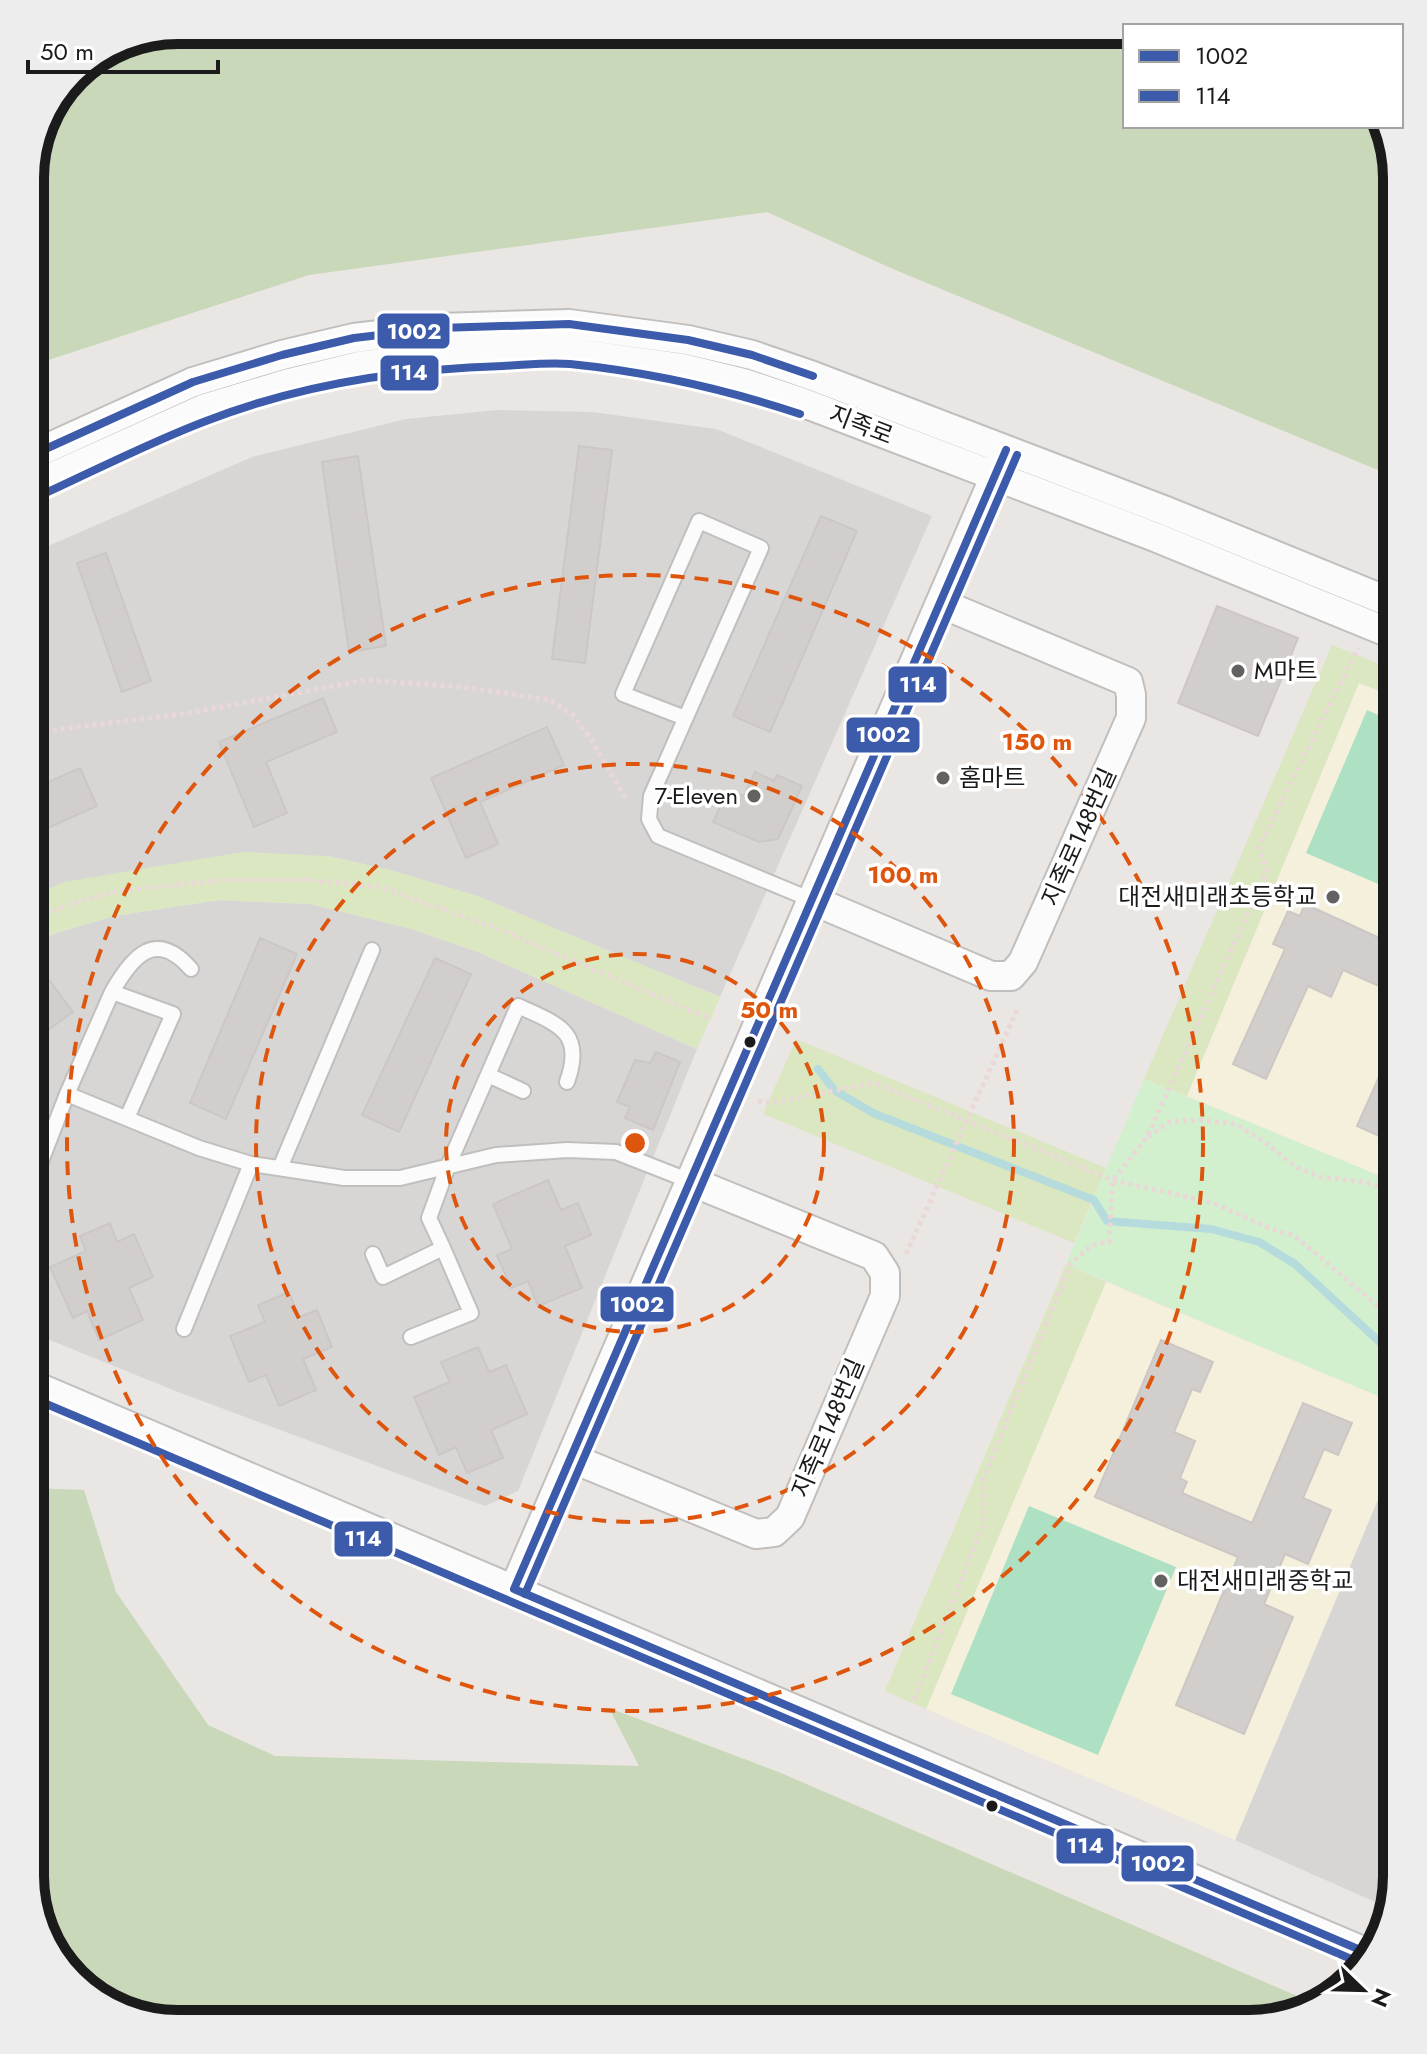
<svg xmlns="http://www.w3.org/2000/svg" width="1427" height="2054" viewBox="0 0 1427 2054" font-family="Jost,'Noto Sans KR',sans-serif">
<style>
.residential{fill:#d8d6d5}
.education{fill:#f5f0dc}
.grass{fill:#dbe7c1}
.forest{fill:#c8d8b8}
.park{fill:#d2f0cd}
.pitch{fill:#aee0c3}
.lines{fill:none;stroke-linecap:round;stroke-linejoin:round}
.stream{stroke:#b6dbdd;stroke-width:8}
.building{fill:#d2cecc;stroke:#ccc7c5;stroke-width:2}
.lane-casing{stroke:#c0bfbe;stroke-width:18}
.street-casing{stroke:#c0bfbe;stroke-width:32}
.path{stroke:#ead7d8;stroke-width:5;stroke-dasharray:4 4;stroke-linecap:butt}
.lane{stroke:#fcfbfb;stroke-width:14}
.street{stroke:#fcfbfb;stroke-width:28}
.bus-1-casing{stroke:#fff;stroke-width:14}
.bus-2-casing{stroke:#fff;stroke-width:14}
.bus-1{stroke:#3d5bab;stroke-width:8}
.bus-2{stroke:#3d5bab;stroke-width:8}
.ring{fill:none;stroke:#de560d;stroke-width:4;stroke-dasharray:14 10}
.poi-dot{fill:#636261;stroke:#fff;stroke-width:3}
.bus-dot{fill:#1b1b1b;stroke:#fff;stroke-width:3}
.labels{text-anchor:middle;stroke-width:7;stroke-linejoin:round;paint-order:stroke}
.street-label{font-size:24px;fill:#1b1b1b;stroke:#fff}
.poi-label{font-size:24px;fill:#1b1b1b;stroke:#fff;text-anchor:start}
.rim{fill:none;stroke:#1b1b1b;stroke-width:10}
.centre{fill:#de560d;stroke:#fff;stroke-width:4}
.ring-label{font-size:24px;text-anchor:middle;font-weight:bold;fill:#de560d;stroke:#fff;stroke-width:7;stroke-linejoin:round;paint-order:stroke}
.line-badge{stroke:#fff;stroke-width:3}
.badge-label{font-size:22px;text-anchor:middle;font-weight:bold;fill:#fff}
</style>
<rect width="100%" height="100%" fill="#e9e6e3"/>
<!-- residential -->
<path class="residential" d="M498,410L592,412L716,429L932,516L720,997L477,896L390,870L328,856L30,897V554L252,457L406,419Z
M219,900L310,904L408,928L478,952L697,1049L518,1491L485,1506L178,1392L30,1332V945L56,933L114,916Z
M1397,1454V1877L1389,1908L1235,1840Z"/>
<!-- education -->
<path class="education" d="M1359,683L1397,698V1183L1187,1096Z
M1106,1282L1397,1404V1454L1235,1840L926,1709Z"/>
<!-- grass -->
<path class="grass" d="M1332,645L1397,671V698L1359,683L1187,1096L1144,1079Z
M243,852L328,856L390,870L477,896L720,997L697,1049L478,952L408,928L310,904L219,900L114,916L56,933L30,945V897L64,882Z
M796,1039L1106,1168L1074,1243L763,1114Z
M1066,1264L1106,1282L926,1709L885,1691Z"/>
<!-- forest -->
<path class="forest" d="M178,30H1125V126H1383L1397,178V478L893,269L767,212L309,275L30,366V168L45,113L80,67Z
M30,1488L84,1490L116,1592L208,1725L275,1756L639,1766L609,1708L781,1773L1318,2005L1250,2024H169L104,2004L50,1950L30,1876Z"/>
<!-- park -->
<path class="park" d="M1144,1079L1397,1183V1404L1066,1264Z"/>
<!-- pitch -->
<path class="pitch" d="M1367,710L1397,723V892L1306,853Z
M1029,1506L1176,1567L1098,1755L951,1694Z"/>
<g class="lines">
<!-- stream -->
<path class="stream" d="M818,1069L834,1090L873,1113L1094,1200L1107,1221L1211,1229L1259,1242L1295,1264L1397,1358"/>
</g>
<!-- building -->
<path class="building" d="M579,446L612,450L585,663L552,659Z
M358,456L386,646L349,652L322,462Z
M821,516L857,531L770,732L733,716Z
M106,553L151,681L122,692L77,563Z
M1217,606L1298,638L1258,736L1178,703Z
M323,698L337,732L266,762L287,813L254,827L219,742Z
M547,727L564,765L480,802L498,844L466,858L431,778Z
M80,768L97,806L30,836V790Z
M755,772L774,781L777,775L802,786L778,839L759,842L713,822L728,789L744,796Z
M1305,904L1397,946V994L1343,970L1331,997L1308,986L1266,1079L1233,1064L1285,949L1273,944L1288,911L1300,916Z
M260,938L297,954L226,1119L190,1103Z
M435,958L471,974L399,1132L362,1115Z
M50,981L73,1012L30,1043V996Z
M1397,1037V1144L1357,1126Z
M656,1052L680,1062L653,1130L625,1118L630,1107L617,1102L635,1060L650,1063Z
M548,1180L561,1210L578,1203L591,1235L565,1246L582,1288L538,1306L528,1281L511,1288L497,1255L512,1249L493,1204Z
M110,1223L117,1242L134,1234L153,1277L129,1288L143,1320L99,1340L87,1311L73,1318L50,1267L86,1251L80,1236Z
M289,1292L299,1317L317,1310L332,1347L303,1359L316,1390L279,1406L266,1375L249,1382L230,1336L265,1322L258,1305Z
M1161,1340L1213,1362L1200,1392L1192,1389L1174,1432L1195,1441L1180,1478L1187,1482L1182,1493L1252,1523L1303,1403L1352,1423L1338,1455L1324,1449L1303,1498L1331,1510L1308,1564L1285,1554L1264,1604L1293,1617L1244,1734L1176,1705L1238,1557L1095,1497Z
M478,1347L489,1372L506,1365L527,1414L491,1430L503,1458L467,1473L456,1447L439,1455L414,1397L450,1382L441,1362Z"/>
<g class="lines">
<!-- lane casing -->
<g class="lane-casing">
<path id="lane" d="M685,718L623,694L699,521L761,548L651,796L649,819L658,836L812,900
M112,992C132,957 155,928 191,969
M488,1075L523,1091
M67,1094L199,1148L251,1164L344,1178H400L496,1155L567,1150L616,1152L690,1181
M280,1168L372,950
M30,1190L67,1094L112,992L173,1014L127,1118
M443,1248L429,1218L448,1166L518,1006C558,1024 585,1032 567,1082
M373,1254L383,1277L443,1248L471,1313L411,1337
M184,1329L251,1164"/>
</g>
<!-- street casing -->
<g class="street-casing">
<path id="street" d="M30,456L193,382L282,355L354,338L439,328L569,324L688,340L752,355L813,376L1166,511L1397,605
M30,487L203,409L289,383L359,366L441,356L567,352L683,368L744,383L804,403L1155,537L1397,636
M812,900L991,976H1011L1023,962L1131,718V695L1128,682L940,603
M30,1384L1372,1955
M571,1458L756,1534L774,1532L790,1517L885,1296V1273L874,1256L690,1181
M514,1589L1001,462"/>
</g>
<!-- path -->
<path class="path" d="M30,736L37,732L189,713L366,680L462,687L550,700L573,715L591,739L626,799
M30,921L73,903L117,891L223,880H307L380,887L496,928L711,1019
M758,1101L771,1103L874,1083L1113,1180L1213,1203L1271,1229L1295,1236L1397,1322
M1148,1137L1171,1121L1200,1120L1235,1124L1265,1142L1294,1166L1320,1177L1358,1181L1389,1189L1397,1197
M906,1254L1017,1010
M914,1700L984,1522L982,1482L1071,1263L1092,1245L1109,1242L1113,1180L1147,1137L1267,870L1259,847L1358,648"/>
<!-- lane -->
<use href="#lane" class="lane"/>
<!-- street -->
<use href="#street" class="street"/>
<!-- bus-1 casing -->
<g class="bus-1-casing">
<path id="bus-1" d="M30,456L193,382L282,355L354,338L439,328L569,324L688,340L752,355L813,376
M514,1589L1006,450
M514,1589L1372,1955"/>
</g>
<!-- bus-2 casing -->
<g class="bus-2-casing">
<path id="bus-2" d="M35,498C92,472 148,443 206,421C301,384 402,369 503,366C525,365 548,362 570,364C649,372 725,389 800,414
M30,1397L1363,1964
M525,1594L1017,455"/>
</g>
<!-- bus-1 -->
<use href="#bus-1" class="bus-1"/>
<!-- bus-2 -->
<use href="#bus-2" class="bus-2"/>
</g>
<!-- distance rings -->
<g class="ring">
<circle cx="635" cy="1143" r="189"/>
<circle cx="635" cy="1143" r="379"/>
<circle cx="635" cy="1143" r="568"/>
</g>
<!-- markers -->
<g class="poi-dot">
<circle cx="1238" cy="671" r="8"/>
<circle cx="943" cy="778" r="8"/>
<circle cx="754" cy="796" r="8"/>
<circle cx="1333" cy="897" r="8"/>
<circle cx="1161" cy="1581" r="8"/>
</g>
<g class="bus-dot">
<circle cx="750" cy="1042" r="7"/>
<circle cx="992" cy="1806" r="7"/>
</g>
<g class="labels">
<!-- street labels -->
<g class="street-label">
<text transform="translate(861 425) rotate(21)" y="8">지족로</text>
<text transform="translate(1079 837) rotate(-66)" y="8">지족로148번길</text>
<text transform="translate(828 1428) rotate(-67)" y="8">지족로148번길</text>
</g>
<!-- poi labels -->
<g class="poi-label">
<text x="1254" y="679">M마트</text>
<text x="959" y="786">홈마트</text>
<text x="738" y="804" text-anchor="end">7-Eleven</text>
<text x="1317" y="905" text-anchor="end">대전새미래초등학교</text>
<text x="1177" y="1589">대전새미래중학교</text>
</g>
</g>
<!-- crop -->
<path d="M0 0H1427V2054H0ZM178 44H1249A134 134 0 0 1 1383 178V1876A134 134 0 0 1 1249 2010H178A134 134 0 0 1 44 1876V178A134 134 0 0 1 178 44Z" fill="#ededed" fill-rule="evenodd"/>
<path class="rim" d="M178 44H1249A134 134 0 0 1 1383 178V1876A134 134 0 0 1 1249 2010H178A134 134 0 0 1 44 1876V178A134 134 0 0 1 178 44Z"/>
<circle cx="635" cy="1143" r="12" class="centre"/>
<g class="ring-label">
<text x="1037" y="750">150 m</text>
<text x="903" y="883">100 m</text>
<text x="769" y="1018">50 m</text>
</g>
<g class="line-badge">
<rect x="376" y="312" width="75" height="38" rx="8" fill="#3d5bab"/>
<rect x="379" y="354" width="61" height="38" rx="8" fill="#3d5bab"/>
<rect x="887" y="665" width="61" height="39" rx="8" fill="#3d5bab"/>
<rect x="845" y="716" width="76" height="38" rx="8" fill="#3d5bab"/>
<rect x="599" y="1285" width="76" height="38" rx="8" fill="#3d5bab"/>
<rect x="333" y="1520" width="61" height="38" rx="8" fill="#3d5bab"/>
<rect x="1055" y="1827" width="60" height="38" rx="8" fill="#3d5bab"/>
<rect x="1120" y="1844" width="75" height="39" rx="8" fill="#3d5bab"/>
</g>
<g class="badge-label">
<text x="414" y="339">1002</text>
<text x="409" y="380">114</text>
<text x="918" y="692">114</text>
<text x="883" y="742">1002</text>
<text x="637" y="1312">1002</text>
<text x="363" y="1546">114</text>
<text x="1085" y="1853">114</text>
<text x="1158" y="1871">1002</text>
</g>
<!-- legend -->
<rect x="1123" y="24" width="280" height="104" fill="#ffffff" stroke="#a4a4a4" stroke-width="2"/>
<rect x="1139" y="50" width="40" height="12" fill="#3d5bab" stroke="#a4a4a4" stroke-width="2"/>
<text x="1195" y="64" font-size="24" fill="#1b1b1b">1002</text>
<rect x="1139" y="90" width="40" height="12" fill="#3d5bab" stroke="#a4a4a4" stroke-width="2"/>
<text x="1195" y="104" font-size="24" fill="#1b1b1b">114</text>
<!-- north arrow -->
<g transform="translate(1363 1990) rotate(113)" stroke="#ffffff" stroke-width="6" paint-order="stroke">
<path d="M0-6L14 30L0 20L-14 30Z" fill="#1b1b1b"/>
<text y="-12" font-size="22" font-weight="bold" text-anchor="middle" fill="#1b1b1b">N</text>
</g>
<!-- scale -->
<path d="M28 60v12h190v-12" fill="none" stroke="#1b1b1b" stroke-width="4"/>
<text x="40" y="60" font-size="24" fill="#1b1b1b" stroke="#ffffff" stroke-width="6" paint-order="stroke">50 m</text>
</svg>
